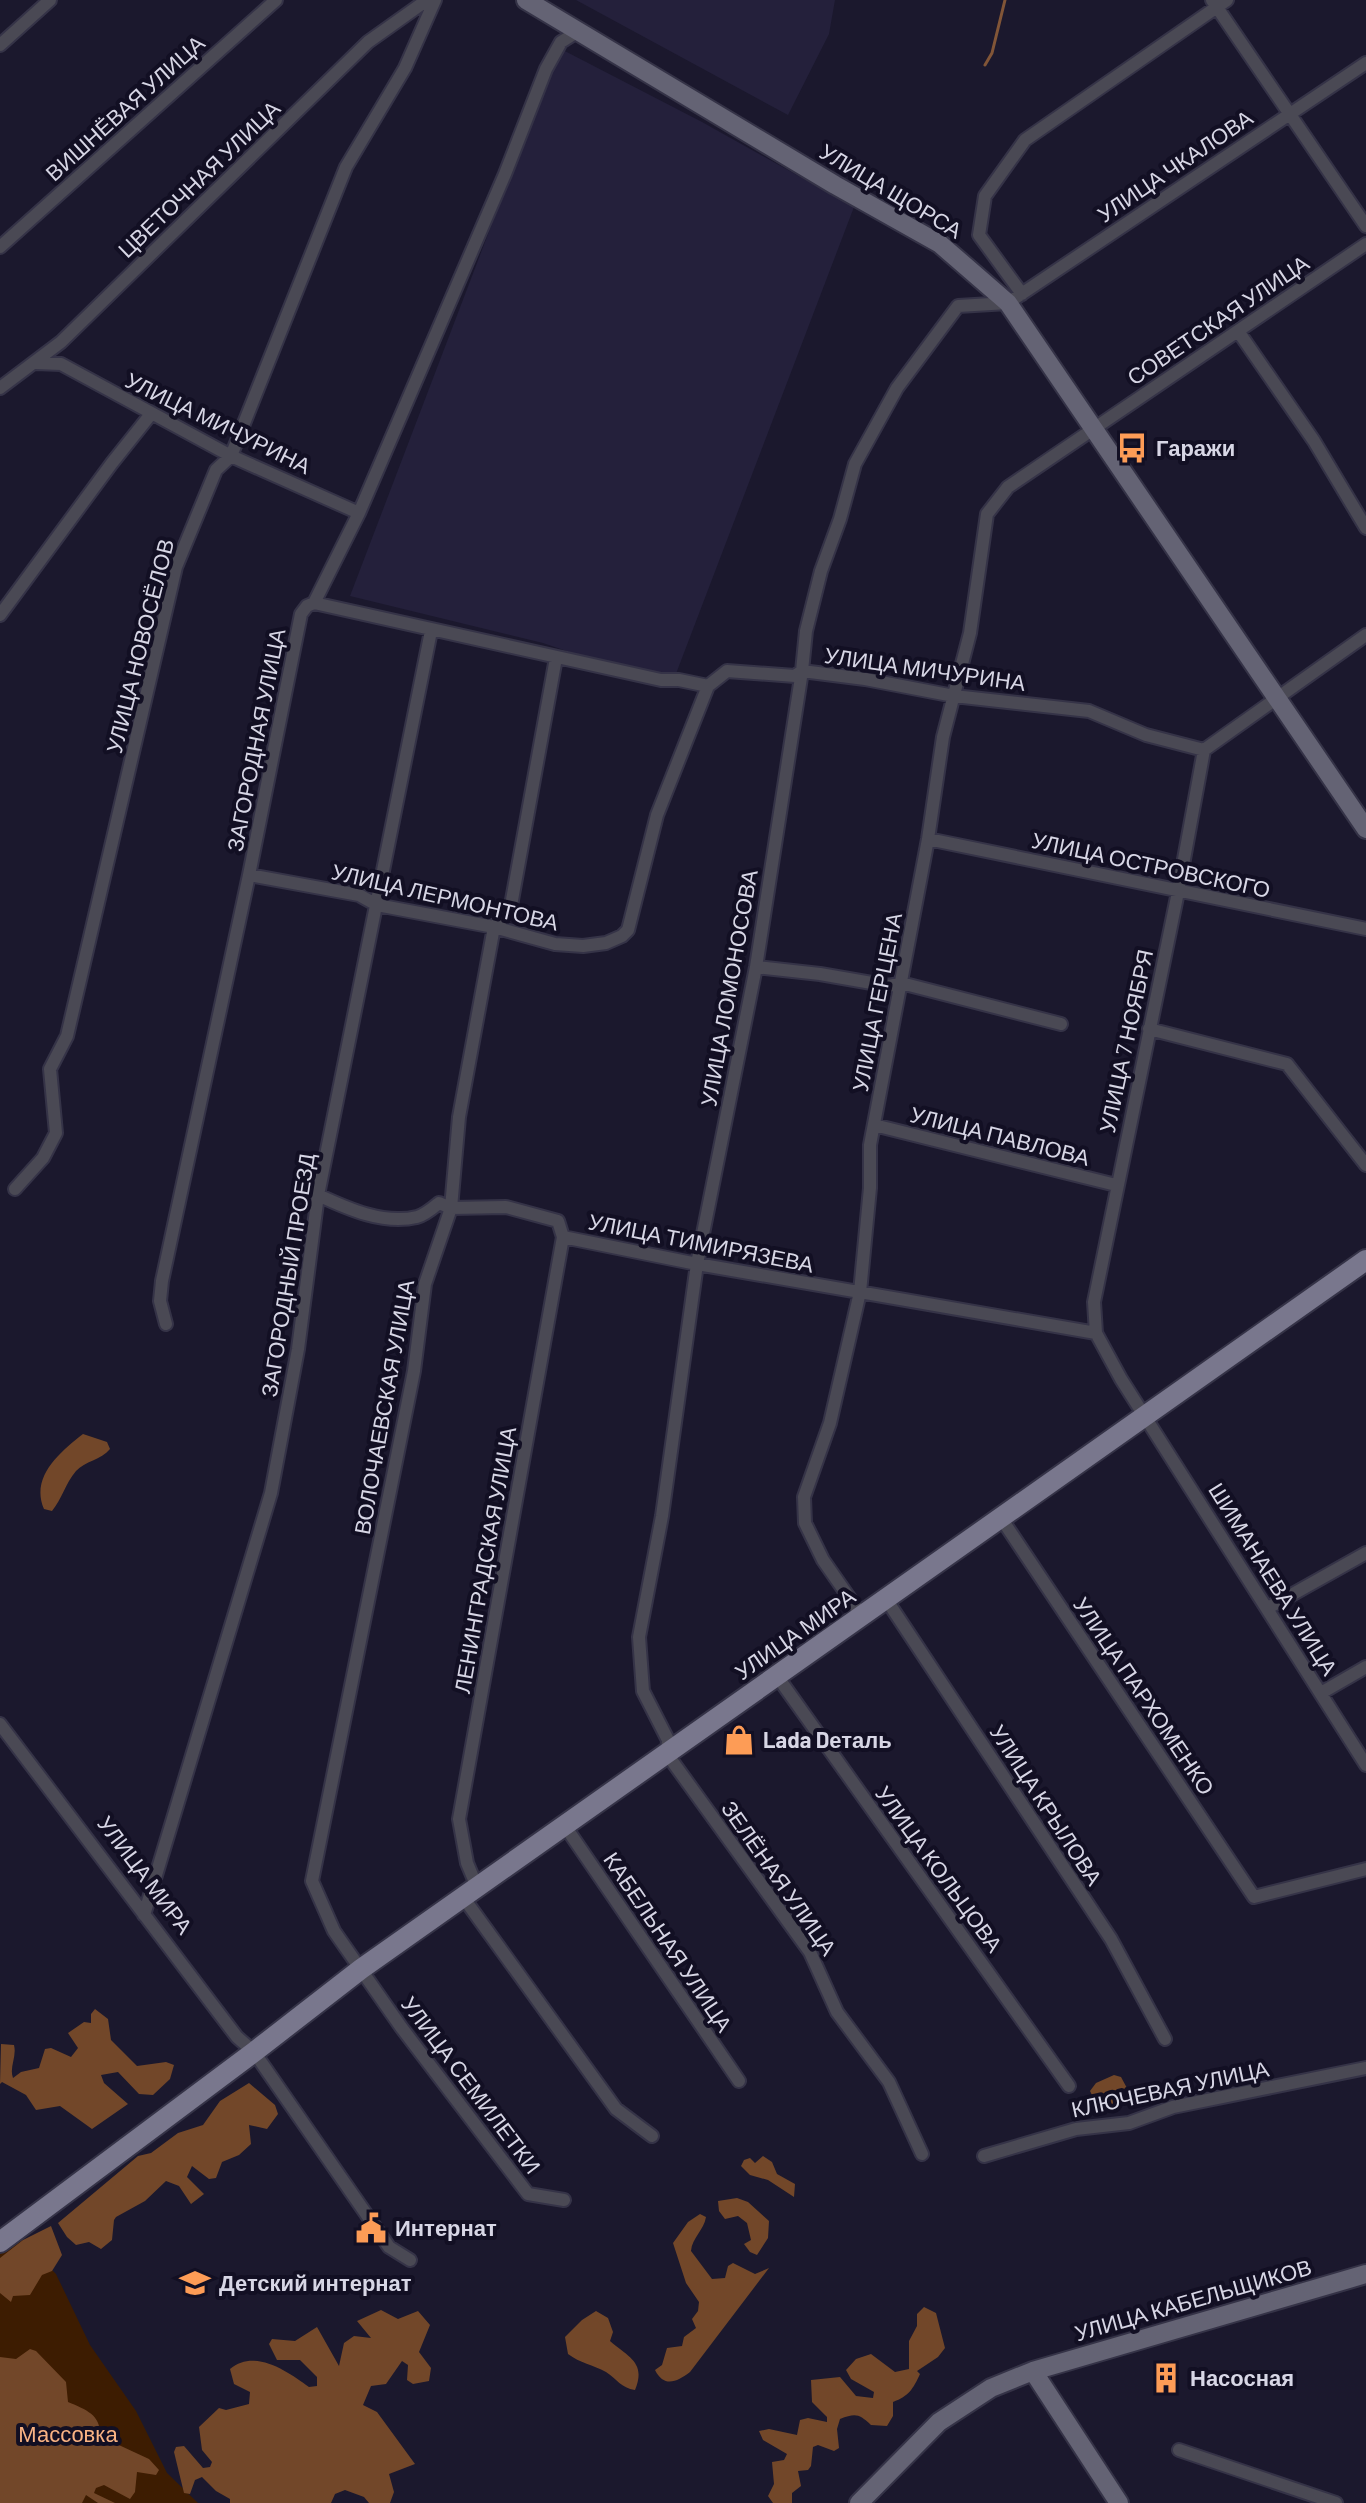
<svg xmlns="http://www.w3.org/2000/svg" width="1366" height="2503" viewBox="0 0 1366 2503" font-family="Barlow,sans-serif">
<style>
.built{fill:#24203b}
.green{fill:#3d1c01}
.forest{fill:#724729}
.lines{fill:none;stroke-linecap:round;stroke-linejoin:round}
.stream{stroke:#815537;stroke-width:3}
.street-casing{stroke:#353347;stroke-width:16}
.secondary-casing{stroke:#353347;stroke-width:22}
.primary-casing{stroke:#353347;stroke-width:24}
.street{stroke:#4a4954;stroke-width:12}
.secondary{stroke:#646374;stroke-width:18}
.primary{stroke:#79778d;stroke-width:20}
.labels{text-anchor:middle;stroke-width:8;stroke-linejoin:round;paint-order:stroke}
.street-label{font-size:22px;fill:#d7d6e5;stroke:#120f23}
.poi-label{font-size:22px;font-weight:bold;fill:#d7d6e5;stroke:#120f23;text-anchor:start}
.park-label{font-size:22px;fill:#f9b384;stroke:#120f23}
</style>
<rect width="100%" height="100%" fill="#1b182d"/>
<!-- built -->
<path class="built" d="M576,0H835L829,34L788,115Z
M559,48L702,122L854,207L674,679L590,659L543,643L350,596Z"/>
<!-- green -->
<path class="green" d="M17,2235L56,2274L90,2345L136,2411L167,2473L198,2503H0V2249Z"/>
<!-- forest -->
<path class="forest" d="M83,1434L107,1442L110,1449C101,1460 85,1461 76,1471C65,1484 62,1499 52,1511L44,1509C30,1477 60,1452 83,1434Z
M95,2009L108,2019L111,2040L137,2066L166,2062L174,2065L170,2079L153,2095L139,2094L118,2072L101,2075L104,2083L128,2104L92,2129L60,2106L36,2110L26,2095L2,2082L0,2084L1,2044L14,2045C17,2057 9,2067 13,2078L21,2072L39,2068L45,2049L51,2048L71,2057L78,2048L68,2033L84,2022L91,2023V2014Z
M1114,2075L1121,2077L1128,2090L1121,2102L1109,2109L1093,2097L1090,2091L1096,2083Z
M249,2083L275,2105L278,2114L267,2129L249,2125L251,2144L239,2155L222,2162L216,2178L209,2179L192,2166L187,2177L204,2194L191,2204L179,2186L166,2181L145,2201L116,2217L114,2220L112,2240L101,2249L89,2242L76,2245L67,2237L58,2223L138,2156L151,2153L178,2133L203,2125L220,2101Z
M763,2156L772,2162L777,2174L795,2184L794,2197L768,2180L750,2175L741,2166L744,2160L750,2158L755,2163Z
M737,2198L748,2202L769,2221L768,2238L757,2255L750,2252L744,2244L751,2240L747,2223L738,2216L725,2219L719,2211L718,2201Z
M700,2214L706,2217C704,2230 692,2238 691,2251L712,2279L725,2278L728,2266L733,2263L755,2274L769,2268L690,2372C677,2382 664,2388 655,2370L662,2365L667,2348L682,2346L684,2337L696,2328L692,2319L698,2311L699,2302L686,2283L673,2243L688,2222Z
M51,2226L62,2255L52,2271L42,2275L30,2295L13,2296L11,2302L0,2293V2258L23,2240Z
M924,2307L936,2313L945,2348L938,2357L917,2371L920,2374C913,2389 909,2396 893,2402V2416L887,2426L871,2425C859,2414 856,2413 840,2419L837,2429L839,2448L834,2451L818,2445L813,2447L811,2466L808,2470L798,2471L801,2486L792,2493V2503H773L768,2496L774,2484L772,2462L784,2460L787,2454L763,2440L759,2431L769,2429L797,2435L800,2420L808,2418L827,2422V2417L812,2402L811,2380L840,2377L856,2396L873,2398L874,2392L851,2379L846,2370L856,2359L871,2354L895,2372L909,2369V2341L917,2326V2314Z
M381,2310L398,2319L418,2311L430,2325L419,2352L431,2368L429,2381L413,2384L407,2380L408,2365L402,2361L386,2384L371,2386L363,2405L377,2412L415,2464L389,2474L394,2492L390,2503H369L364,2497L345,2490L335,2494L331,2503H230V2499L216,2491L202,2477L195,2480L190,2494L184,2493L174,2452L176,2447L184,2446L203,2468L210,2467L212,2462L202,2450L199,2427L219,2408L226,2410L249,2404L250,2392L234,2384L230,2369C255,2348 288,2372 309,2387L317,2386V2377L300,2360H277L269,2344L272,2339L295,2341L317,2327L339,2366L344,2343L354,2336L371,2338L357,2321Z
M596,2311L608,2318L613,2332L610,2341C630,2358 646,2363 635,2390C621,2388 617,2379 606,2372C593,2365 580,2363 568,2354L565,2337L582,2320Z
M30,2349L36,2351L66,2382L68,2402C90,2411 104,2417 99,2443L106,2444L108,2440L149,2459L159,2470L156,2475L137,2472L135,2492L130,2499L104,2485L96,2488L94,2493L115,2503H98L86,2495L82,2503H0V2357L16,2359Z"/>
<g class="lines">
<!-- stream -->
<path class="stream" d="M985,65L992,53L1005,0"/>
<!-- street casing -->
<g class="street-casing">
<path id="street" d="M1212,0L1366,226
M0,45L50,0
M0,247L276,0
M1022,294L979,235L985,196L1025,140L1227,0
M1238,331L1314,441L1366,528
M36,363L61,364L231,456L359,513
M0,388L61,342L368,42L427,0
M314,603L661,680H679L708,686L727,671L795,676L802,671L865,679L954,696L1089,711L1146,735L1204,750
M0,615L112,463L151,414
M1366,635L1204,750L1178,892L1094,1302L1096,1333L1121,1379L1366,1765
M556,658L510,911L494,927L459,1117L451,1208L425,1284L414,1371L312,1881L334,1931L401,2027L528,2194L564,2200
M928,839L1366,929
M249,875L359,895L377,905L494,927L555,944L583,946L606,943L622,936L628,930L657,815L708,686
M756,967L820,974L889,986L901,983L1061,1024
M1149,1029L1287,1064L1366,1165
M874,1125L1116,1185
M15,1189L43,1158L56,1133L50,1069L67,1036L176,567L216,470L231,456L346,167L405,68L435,0
M318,1195C348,1209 384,1225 417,1217C425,1215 433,1208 439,1203L451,1208L506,1207L558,1221L563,1237L697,1264L1096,1333
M166,1324L160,1301L162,1281L249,875L301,614L307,606L314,603L359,513L505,174L546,69L561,42L580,30
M1001,1518L1254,1897L1366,1869
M886,1599L1111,1939L1165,2039
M1268,1608L1366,1553
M862,1616L823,1560L805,1523L804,1497L830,1423L860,1292L870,1188V1145L928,839L943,737L970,633L987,514L1008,487L1366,244
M777,1676L1069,2086
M1321,1693L1366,1667
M0,1724L237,2037L254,2052L389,2247L410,2260
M565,1826L739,2081
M477,1887L467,1863L459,1819L563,1237
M463,1897L616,2109L652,2136
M144,1915L271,1493L298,1349L318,1195L431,631
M922,2154L889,2082L837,2012L810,1952L667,1754L668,1740L643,1691L639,1637L662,1516L697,1264L756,967L802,671L806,631L821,571L840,519L855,464L897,388L958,306L1008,303L1366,63
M984,2156L1076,2129L1129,2123L1173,2107L1366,2068
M1179,2450L1336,2503"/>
</g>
<!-- secondary casing -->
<g class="secondary-casing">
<path id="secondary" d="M526,0L835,185L940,244L1008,303L1366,829
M1033,2371L1119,2503
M859,2503L939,2422L991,2388L1033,2371L1366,2274"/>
</g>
<!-- primary casing -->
<g class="primary-casing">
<path id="primary" d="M0,2242L254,2052L361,1969L1366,1260"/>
</g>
<!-- street -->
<use href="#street" class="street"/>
<!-- secondary -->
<use href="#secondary" class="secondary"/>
<!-- primary -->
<use href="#primary" class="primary"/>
</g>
<!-- icons -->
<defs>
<g id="bus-bare" transform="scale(2.4)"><path d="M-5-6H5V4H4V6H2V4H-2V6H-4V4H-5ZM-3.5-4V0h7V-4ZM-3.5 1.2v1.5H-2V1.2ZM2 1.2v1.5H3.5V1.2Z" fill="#fd9c56" stroke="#120f23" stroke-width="2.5" paint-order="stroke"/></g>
<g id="shop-bare" transform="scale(2.4)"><path d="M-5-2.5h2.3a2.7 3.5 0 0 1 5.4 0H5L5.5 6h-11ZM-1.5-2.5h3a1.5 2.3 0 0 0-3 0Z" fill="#fd9c56" stroke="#120f23" stroke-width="2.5" paint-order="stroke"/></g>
<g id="civic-bare" transform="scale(2.4)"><path d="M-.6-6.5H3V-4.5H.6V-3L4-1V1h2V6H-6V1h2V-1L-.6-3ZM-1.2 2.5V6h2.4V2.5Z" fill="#fd9c56" stroke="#120f23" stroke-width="2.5" paint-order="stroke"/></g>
<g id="school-bare" transform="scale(2.4)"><path d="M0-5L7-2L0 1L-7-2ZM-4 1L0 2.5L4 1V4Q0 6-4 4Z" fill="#fd9c56" stroke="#120f23" stroke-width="2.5" paint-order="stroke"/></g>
<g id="building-bare" transform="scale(2.4)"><path d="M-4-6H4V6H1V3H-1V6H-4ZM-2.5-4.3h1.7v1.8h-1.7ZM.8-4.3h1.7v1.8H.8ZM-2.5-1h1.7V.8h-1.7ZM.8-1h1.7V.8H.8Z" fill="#fd9c56" stroke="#120f23" stroke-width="2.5" paint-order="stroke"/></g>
</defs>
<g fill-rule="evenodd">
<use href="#bus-bare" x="1132" y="448"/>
<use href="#shop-bare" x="739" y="1740"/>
<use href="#civic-bare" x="371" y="2228"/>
<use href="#school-bare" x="195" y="2283"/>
<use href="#building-bare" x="1166" y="2378"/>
</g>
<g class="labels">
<!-- street labels -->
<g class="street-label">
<text transform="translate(125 108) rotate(-42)" y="8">ВИШНЁВАЯ УЛИЦА</text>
<text transform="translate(1175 166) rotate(-34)" y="8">УЛИЦА ЧКАЛОВА</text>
<text transform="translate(199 179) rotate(-44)" y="8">ЦВЕТОЧНАЯ УЛИЦА</text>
<text transform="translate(891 191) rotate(31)" y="8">УЛИЦА ЩОРСА</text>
<text transform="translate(1218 320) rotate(-34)" y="8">СОВЕТСКАЯ УЛИЦА</text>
<text transform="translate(218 423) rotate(26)" y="8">УЛИЦА МИЧУРИНА</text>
<text transform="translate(140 646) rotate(-76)" y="8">УЛИЦА НОВОСЁЛОВ</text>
<text transform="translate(925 669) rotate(8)" y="8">УЛИЦА МИЧУРИНА</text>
<text transform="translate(256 740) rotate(-79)" y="8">ЗАГОРОДНАЯ УЛИЦА</text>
<text transform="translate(1151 865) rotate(12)" y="8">УЛИЦА ОСТРОВСКОГО</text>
<text transform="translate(445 897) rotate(13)" y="8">УЛИЦА ЛЕРМОНТОВА</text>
<text transform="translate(729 988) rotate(-80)" y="8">УЛИЦА ЛОМОНОСОВА</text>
<text transform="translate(877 1002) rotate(-79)" y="8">УЛИЦА ГЕРЦЕНА</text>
<text transform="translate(1126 1041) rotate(-78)" y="8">УЛИЦА 7 НОЯБРЯ</text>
<text transform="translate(1000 1136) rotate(14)" y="8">УЛИЦА ПАВЛОВА</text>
<text transform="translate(701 1243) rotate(11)" y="8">УЛИЦА ТИМИРЯЗЕВА</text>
<text transform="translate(288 1275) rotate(-81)" y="8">ЗАГОРОДНЫЙ ПРОЕЗД</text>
<text transform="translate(384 1407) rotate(-80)" y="8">ВОЛОЧАЕВСКАЯ УЛИЦА</text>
<text transform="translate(485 1560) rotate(-80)" y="8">ЛЕНИНГРАДСКАЯ УЛИЦА</text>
<text transform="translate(1273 1579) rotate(58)" y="8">ШИМАНАЕВА УЛИЦА</text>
<text transform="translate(795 1634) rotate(-35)" y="8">УЛИЦА МИРА</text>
<text transform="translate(1144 1696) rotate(56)" y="8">УЛИЦА ПАРХОМЕНКО</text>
<text transform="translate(1046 1805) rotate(57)" y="8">УЛИЦА КРЫЛОВА</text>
<text transform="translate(939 1869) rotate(54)" y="8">УЛИЦА КОЛЬЦОВА</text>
<text transform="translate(145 1875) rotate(53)" y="8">УЛИЦА МИРА</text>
<text transform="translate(779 1878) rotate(55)" y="8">ЗЕЛЁНАЯ УЛИЦА</text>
<text transform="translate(668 1942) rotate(56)" y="8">КАБЕЛЬНАЯ УЛИЦА</text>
<text transform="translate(471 2085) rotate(53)" y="8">УЛИЦА СЕМИЛЕТКИ</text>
<text transform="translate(1170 2089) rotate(-12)" y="8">КЛЮЧЕВАЯ УЛИЦА</text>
<text transform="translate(1193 2300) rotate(-16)" y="8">УЛИЦА КАБЕЛЬЩИКОВ</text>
</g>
<!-- poi labels -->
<g class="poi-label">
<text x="1156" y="456">Гаражи</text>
<text x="763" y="1748">Lada Dеталь</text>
<text x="395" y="2236">Интернат</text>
<text x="219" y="2291">Детский интернат</text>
<text x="1190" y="2386">Насосная</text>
</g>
<!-- park labels -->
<g class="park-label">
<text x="68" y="2442">Массовка</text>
</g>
</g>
</svg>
